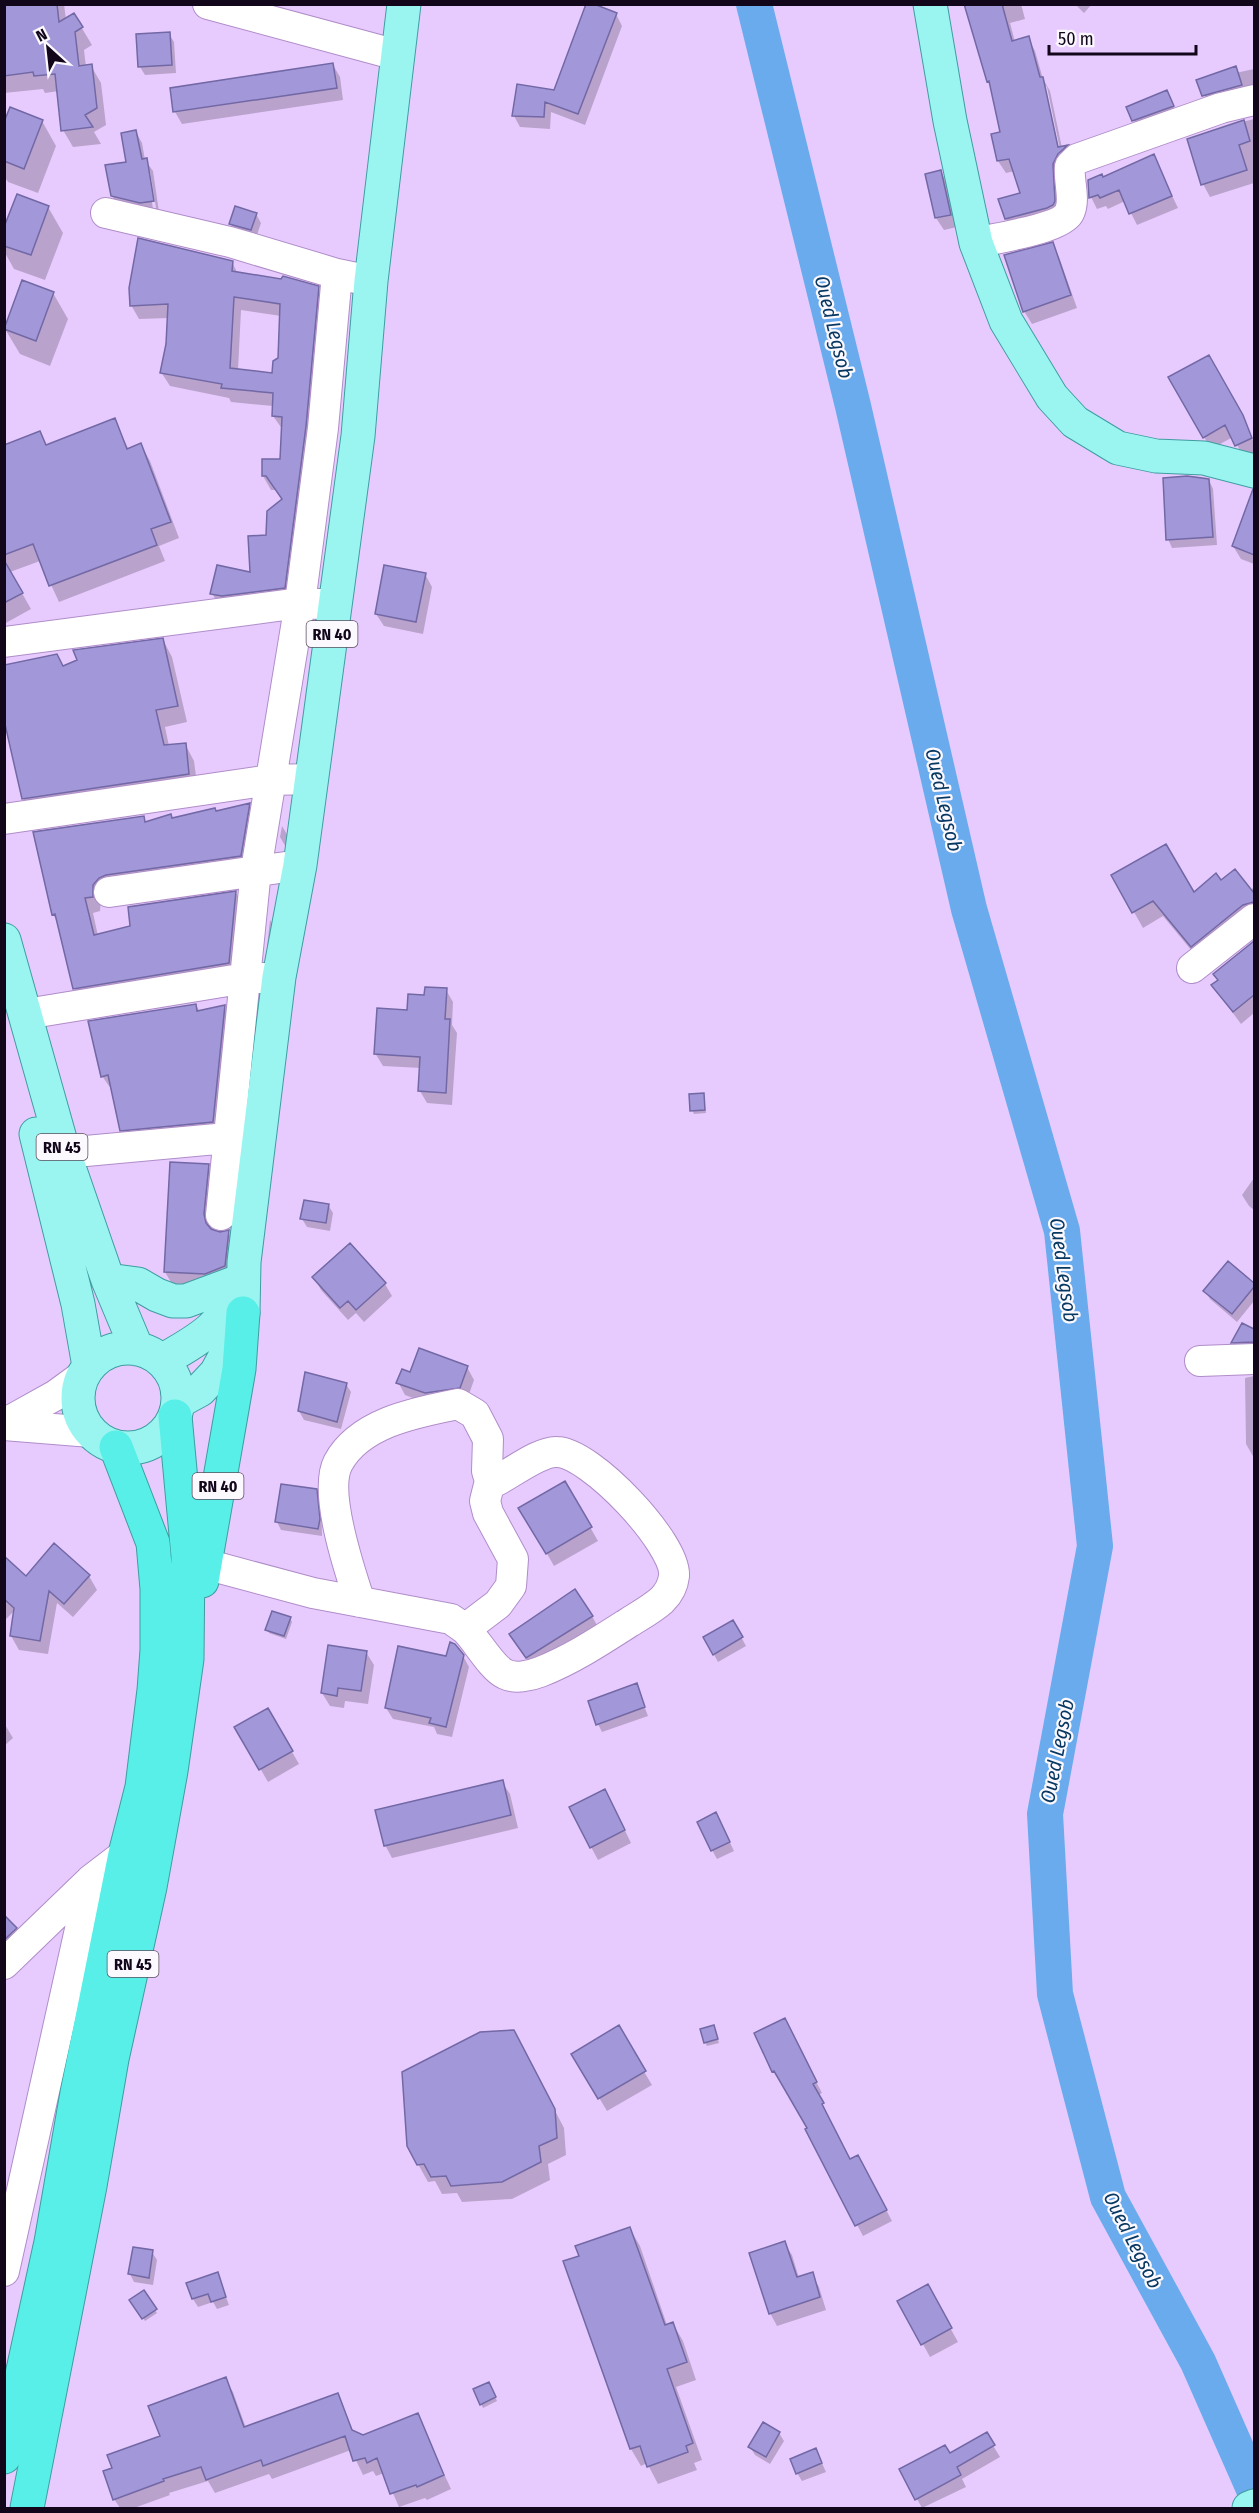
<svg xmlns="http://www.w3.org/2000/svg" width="1259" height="2513" viewBox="0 0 1259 2513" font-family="'Fira Sans Condensed',sans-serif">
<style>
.shadow{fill:#0003;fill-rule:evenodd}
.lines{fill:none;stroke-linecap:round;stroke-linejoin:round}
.river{stroke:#6aabee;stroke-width:36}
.building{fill:#a298d9;stroke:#7268a5;stroke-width:1.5;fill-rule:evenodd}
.minor-casing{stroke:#b08dc9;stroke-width:32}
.major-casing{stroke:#3f9da0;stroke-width:35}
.highway-casing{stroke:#3f9da0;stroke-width:35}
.minor{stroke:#fff;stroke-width:30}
.major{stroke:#9af5f1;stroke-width:33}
.highway{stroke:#57efe7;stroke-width:33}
.labels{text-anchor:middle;stroke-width:4.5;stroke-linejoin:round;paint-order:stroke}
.shield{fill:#fbf8fe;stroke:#584f5f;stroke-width:1.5}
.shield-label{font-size:16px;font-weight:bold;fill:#12061b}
.water-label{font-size:20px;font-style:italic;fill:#073862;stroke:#fbf8fe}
</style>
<rect width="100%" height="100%" fill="#e8cbfe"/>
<!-- shadow -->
<path class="shadow" d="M4,4H64L66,20L74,15L92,45L84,50L86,67L91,66L101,83L106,125L94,132L101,144L73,147L63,130L59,91L45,93L43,89L4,93Z
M976,4H1021L1025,19L1010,23L1015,42L1028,38L1035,51L1043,79L1050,91L1062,148L1067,147L1074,159L1060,217L1014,231L1006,219L1022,194L1015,171L1006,173L998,161L1002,134L992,89L988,81ZM1043,83L1047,87L1061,154L1058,155Z
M1075,4H1092L1084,13Z
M616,14L622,26L585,125L551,112L550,129L520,127L514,116L555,91Z
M169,34L174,42L176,73L145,75L140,67L138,36Z
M333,65L340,77L343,100L182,124L175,112Z
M1254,69V97L1211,109L1198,81Z
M1166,92L1180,119L1140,133L1128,108Z
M1254,119V183L1210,197L1203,184L1226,126Z
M42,121L56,146L38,193L8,182L4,176V126Z
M136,132L142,143L145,160L153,171L159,212L119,208L112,196L128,163ZM147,167L150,171L156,208L153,209Z
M1153,156L1178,208L1137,225L1125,201L1108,209L1106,206L1097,209L1091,197L1103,179Z
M941,172L948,185L957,227L944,230L936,218Z
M48,207L63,233L45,280L14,269L4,251V231Z
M256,214L261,223L256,238L236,232L231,224Z
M1052,244L1059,257L1077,308L1032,324L1024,311Z
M232,262L238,274L318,288L326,302L292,602L220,608L212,593L251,574L283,501L276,490H271L263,476L282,461L283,430L273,416V406L231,402L229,398L170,386L161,372L167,345L169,318L139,319L131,305ZM241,310L281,316L279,358L274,374L238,370Z
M53,293L68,319L50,366L20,354L5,329Z
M1208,357L1254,442V452L1244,458L1233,437L1211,449L1170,378Z
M114,420L129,450L141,445L150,461L179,538L159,546L165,561L59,602L40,561L10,572L31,609L4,624V491L40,433L47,446Z
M1209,480L1213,489L1217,545L1172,548L1168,539Z
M1252,497L1254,498V564L1241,559L1233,546Z
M425,574L432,587L423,634L384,626L376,614Z
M163,640L172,657L187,722L165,727L169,746L185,744L194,761L198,791L33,815L23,798L63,668Z
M249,805L257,819L249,870L101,900L100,911L93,913L98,936L132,928L236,893L244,907L237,978L83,1003L74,988L59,925L53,914L143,818L146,823Z
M282,826L291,841L290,854L280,837Z
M1113,875L1193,894L1221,882L1251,890L1254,887V920L1201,962L1163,916L1143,928Z
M270,920L278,934L275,961L267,947Z
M1254,942V1013L1241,1024L1213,986L1219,981L1215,974Z
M446,990L453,1002L452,1025L457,1033L452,1105L427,1103L420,1091L421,1068L383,1066L375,1053L409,1011L426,996Z
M196,1005L200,1012L224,1006L234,1023L222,1139L131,1147L121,1130L114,1093L102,1076Z
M703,1095L706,1113L694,1114L692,1110Z
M208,1166L218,1183L213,1231L220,1234L228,1232L238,1249L234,1284L175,1289L165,1272Z
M1254,1178V1210L1249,1206L1242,1195Z
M328,1205L333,1213L330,1231L307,1227L302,1219Z
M314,1277L385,1284L392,1296L364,1322L356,1313L348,1320L321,1290Z
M1246,1278L1254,1293V1301L1237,1322L1210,1299L1205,1291Z
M1243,1325L1254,1331V1357H1241L1233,1343Z
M467,1367L474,1380L467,1400L434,1406L405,1395L398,1382L411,1374Z
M1254,1376V1458L1246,1444L1245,1378Z
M346,1384L351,1392L341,1429L304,1420L299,1411Z
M565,1483L598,1541L554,1566L521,1508Z
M316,1490L321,1499L322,1536L281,1530L277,1522Z
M4,1558L26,1578L89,1576L97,1590L73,1617L57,1603L48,1654L19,1650L11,1636L16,1609L4,1621Z
M592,1616L599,1629L534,1670L518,1647Z
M290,1618L292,1622L286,1639L269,1633L267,1629Z
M733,1622L746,1646L718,1662L705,1638Z
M366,1652L374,1665L368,1704L345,1701L344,1708L330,1706L322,1693Z
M463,1656L469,1667L452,1737L437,1734L434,1727L393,1719L386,1708L447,1658Z
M636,1685L648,1716L602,1732L598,1724Z
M268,1710L299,1764L268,1782L237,1728Z
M4,1723L13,1738L4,1746Z
M502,1782L510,1794L518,1828L392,1858L385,1845Z
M612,1804L631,1843L598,1860L591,1847Z
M720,1822L734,1851L717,1859L712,1850Z
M4,1913L22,1935L4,1952Z
M618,2028L652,2085L607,2111L573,2054Z
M715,2030L719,2043L707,2046L705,2042Z
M790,2031L822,2093L818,2095L850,2161L864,2168L892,2221L863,2236L807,2129L809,2128L782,2081L780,2082L773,2071Z
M523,2049L564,2128L566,2155L548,2164L550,2180L512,2199L462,2202L457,2193L442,2194L435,2181L428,2182L418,2164Z
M630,2229L640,2246L667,2325L673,2324L683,2341L696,2380L676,2387L702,2460L694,2463L697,2470L658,2484L647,2463L641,2466L631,2449L581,2257Z
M784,2243L792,2255L799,2278L812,2274L819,2287L826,2310L777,2326L770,2313Z
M152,2252L157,2260L153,2285L134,2282L130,2274Z
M217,2274L229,2305L217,2309L213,2302L198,2307L193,2299Z
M927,2286L958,2342L930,2357L899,2301Z
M143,2292L157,2313L145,2321L131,2300Z
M225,2379L233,2392L246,2428L338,2395L354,2433L363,2437L417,2415L451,2489L427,2500L425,2498L399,2507L384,2473L376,2476L373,2471L363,2475L351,2450L272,2479L269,2474L215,2493L208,2481L169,2493L170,2495L134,2508H120L114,2499V2469L162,2437Z
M491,2387L497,2401L483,2408L481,2404Z
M779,2433L784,2441L770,2464L755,2455L750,2447Z
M986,2434L1000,2457L962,2479L966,2487L922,2508L901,2470L949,2455Z
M816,2450L826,2472L802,2481L797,2473Z"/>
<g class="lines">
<!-- river -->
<path class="river" d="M754,4L853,406L969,909L1062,1231L1095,1546L1045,1814L1055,1994L1108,2197L1198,2362L1254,2489"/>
</g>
<!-- building -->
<path class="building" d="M4,4H57L59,22L74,13L83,27L75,32L79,66L92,64L97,108L85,115L93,127L61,131L55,74L34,76L33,72L4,76Z
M586,4H594L617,13L578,114L545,102L544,117L512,116L517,84L554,90Z
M964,4H1002L1012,41L1029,36L1040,77H1043L1058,147L1068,145L1058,154L1053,164L1055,201L1053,205L1047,208L1005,219L998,199L1020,193L1009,159L997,161L991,134L1000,132L989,81L987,82Z
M170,32L172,65L138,67L136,34Z
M333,63L337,88L173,112L170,88Z
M1236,66L1242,85L1202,96L1196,80Z
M1167,90L1174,106L1132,121L1126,107Z
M10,107L43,120L24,169L4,161V122Z
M1244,120L1250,141L1239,145L1247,170L1201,185L1187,139Z
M136,130L142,159L147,158L154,201L140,203L111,196L105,165L126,162L121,133Z
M1154,154L1172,196L1129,214L1119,190L1100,198L1098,195L1089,198L1088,180L1102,174L1103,177Z
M941,170L951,215L935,218L925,174Z
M17,194L49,206L31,255L4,246V227Z
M235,206L257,213L251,230L229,224Z
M138,238L233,261L232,271L281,279L283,276L319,286L306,426L285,588L222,596L210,594L217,565L250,572L248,536L266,535L267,511L282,499L266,476H262V459H280L282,417L272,416L273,393L221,388L222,384L160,373L166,344L168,304L130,306L129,288ZM234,297L280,304L278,358L273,361L272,373L230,368Z
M1053,242L1071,295L1023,312L1004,255Z
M22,280L54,292L36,341L4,329Z
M1209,355L1243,415L1252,438L1235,446L1225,425L1203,438L1168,377Z
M115,418L127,449L141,443L171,522L151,529L157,545L49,586L33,544L4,555V445L40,431L46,445Z
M1187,476L1209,479L1213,537L1166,540L1163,478Z
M1253,489H1254V555L1232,546Z
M4,560L23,593L4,603Z
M384,565L426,573L416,622L375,614Z
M163,638L178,706L156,710L164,745L186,743L189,774L22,799L4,720V665L57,654L63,666L77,660L73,650Z
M250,803L241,856L106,875L99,878L93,885V897L85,898L94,935L130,926L128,907L236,891L229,963L73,989L55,914L52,915L33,832L144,816L145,822L171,814L172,818L215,808L216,811Z
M1166,844L1194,892L1216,873L1221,880L1235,869L1254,893V902L1243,905L1191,947L1153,901L1132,913L1111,875Z
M1254,941V995L1233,1012L1211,985L1218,980L1213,974Z
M425,987L447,988L445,1019H450L446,1093L418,1091L420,1057L374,1054L377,1008L407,1010L408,994L424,995Z
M196,1004L197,1011L225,1005L213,1122L120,1131L108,1075L101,1077L88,1021Z
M704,1093L705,1110L690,1111L689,1094Z
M170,1162L209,1164L204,1214L206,1223L211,1229L220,1232L229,1230L225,1266L205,1274L164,1272Z
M304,1200L329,1204L326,1223L300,1219Z
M350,1243L386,1283L356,1310L348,1301L340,1308L312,1277Z
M1228,1261L1254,1283V1287L1232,1314L1203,1291Z
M1242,1323L1254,1329V1342L1231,1343Z
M419,1348L468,1366L460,1388L425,1393L396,1383L402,1369L410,1372Z
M305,1372L347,1383L337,1422L298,1411Z
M565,1481L592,1527L546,1554L518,1508Z
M281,1484L317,1489L320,1519L318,1529L275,1522Z
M54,1543L90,1575L64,1604L49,1591L40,1641L10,1636L14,1608L4,1599V1556L26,1576Z
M575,1589L593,1616L526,1658L509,1634Z
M272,1611L291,1617L284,1636L265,1630Z
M733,1620L743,1637L713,1655L703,1637Z
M450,1642L455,1644L464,1655L446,1727L429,1723L431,1718L385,1708L398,1646L446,1656Z
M328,1645L367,1651L361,1691L338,1688L337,1696L321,1693Z
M637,1683L645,1707L596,1725L588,1701Z
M268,1708L293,1751L259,1770L234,1727Z
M503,1780L511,1815L384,1846L375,1810Z
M605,1789L625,1830L590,1848L569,1807Z
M716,1812L730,1842L711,1851L697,1822Z
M4,1915L17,1928L4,1940Z
M785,2018L817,2082L813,2084L824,2103L822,2104L850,2159L858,2155L887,2210L855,2226L805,2129L807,2128L774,2071L772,2072L754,2033Z
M619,2025L646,2071L598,2099L571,2054Z
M714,2025L718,2039L704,2043L700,2029Z
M514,2030L555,2109L557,2138L539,2146L541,2162L502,2182L451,2186L446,2176L431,2177L424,2164L417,2165L407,2146L402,2072L480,2032Z
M630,2227L665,2325L673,2322L687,2362L667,2369L693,2443L686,2446L688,2452L647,2467L640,2446L630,2449L563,2261L579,2256L575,2246Z
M785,2241L797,2277L813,2272L820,2297L769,2314L749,2253Z
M133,2247L153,2250L149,2278L128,2274Z
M218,2272L226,2297L211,2302L208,2294L192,2299L186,2283Z
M928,2284L952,2328L921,2345L897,2301Z
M144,2290L157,2309L142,2319L129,2300Z
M226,2377L244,2427L338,2393L352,2430L363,2435L418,2413L444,2475L417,2487L416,2485L390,2494L377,2458L367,2463L365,2458L353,2461L345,2436L263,2466L261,2460L206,2480L201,2467L163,2479L164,2481L113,2500L103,2471L112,2468L107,2455L160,2436L148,2406Z
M489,2382L496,2397L480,2405L473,2389Z
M763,2422L780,2432L766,2457L748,2447Z
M987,2432L995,2445L957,2467L961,2475L915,2500L899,2469L945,2445L950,2453Z
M816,2448L822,2463L796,2474L790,2459Z"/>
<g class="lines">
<!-- minor casing -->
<g class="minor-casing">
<path id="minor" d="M208,4L397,55
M106,213L230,242L337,274
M976,243C995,238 1060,229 1069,213C1076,200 1068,180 1070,166L1077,159L1221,108L1254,100
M4,642L300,603L320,604
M4,819L270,780L312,779
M109,892L300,865
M1192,968L1254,919
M26,1014L246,978H263
M64,1153L249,1136
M221,1215L256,870L300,603L323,428L337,274L371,281
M1200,1361L1254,1359
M4,1424L56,1395L82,1376
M4,1425L91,1432
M205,1564L313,1593L451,1619C456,1623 462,1626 466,1630C477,1641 492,1668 505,1674C515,1679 530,1676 540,1672C571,1660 600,1641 628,1623C639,1616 652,1609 662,1600C668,1594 673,1585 674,1576C677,1544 590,1452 557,1452C540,1451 512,1473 496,1481H490L487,1471L488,1439L475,1414L458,1404C418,1412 360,1422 338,1463C323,1492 350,1572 360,1602
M465,1629L498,1604L511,1586L513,1559L488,1513L485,1501L490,1481
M4,1964L91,1880
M4,2271L91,1880L125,1854"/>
</g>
<!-- major casing -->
<g class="major-casing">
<path id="major" d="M930,4L950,121L976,243L1006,321L1052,397L1075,422L1118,448L1156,456L1204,458L1254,471
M4,940L64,1153L108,1280L137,1349
M36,1134L78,1304L89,1366
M108,1280L138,1284L157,1295L173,1301H186L237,1282
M78 1398a50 50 0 1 1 100 0a50 50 0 1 1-100 0Z
M162,1361C196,1340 222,1330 235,1290
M178,1402L200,1390L216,1373L229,1349L243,1313L244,1262L279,977L300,865L358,436L371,281L404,4
M1249,2508L1254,2506"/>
</g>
<!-- highway casing -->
<g class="highway-casing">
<path id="highway" d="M202,1581L239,1369L243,1313
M4,2457L51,2242L77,2093L125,1854L142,1787L154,1690L157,1650V1589L153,1543L116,1447
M27,2508L90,2186L112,2059L150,1887L171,1771L187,1659L188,1556L175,1416"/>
</g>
<!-- minor -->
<use href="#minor" class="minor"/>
<!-- major -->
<use href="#major" class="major"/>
<!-- highway -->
<use href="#highway" class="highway"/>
</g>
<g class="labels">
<!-- shield labels -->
<g class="shield">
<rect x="306.5" y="621" width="51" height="26" rx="4.5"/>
<rect x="36.5" y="1134" width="51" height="26" rx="4.5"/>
<rect x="192.5" y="1473" width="51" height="26" rx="4.5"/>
<rect x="107.5" y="1951" width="51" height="26" rx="4.5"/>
</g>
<g class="shield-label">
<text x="332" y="640">RN 40</text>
<text x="62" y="1153">RN 45</text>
<text x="218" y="1492">RN 40</text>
<text x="133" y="1970">RN 45</text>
</g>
<!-- water labels -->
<g class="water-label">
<text transform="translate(834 327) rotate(76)" y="7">Oued Legsob</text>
<text transform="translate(944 800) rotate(77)" y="7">Oued Legsob</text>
<text transform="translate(1064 1270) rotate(82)" y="7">Oued Legsob</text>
<text transform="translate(1057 1751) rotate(-79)" y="7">Oued Legsob</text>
<text transform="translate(1133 2240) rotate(63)" y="7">Oued Legsob</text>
</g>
</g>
<!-- border -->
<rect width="1259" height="2513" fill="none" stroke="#12061b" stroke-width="12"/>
<!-- north arrow -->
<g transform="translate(48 48) rotate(333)" stroke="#fbf8fe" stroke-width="4.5" paint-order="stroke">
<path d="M0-4.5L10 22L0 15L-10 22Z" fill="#12061b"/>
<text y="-9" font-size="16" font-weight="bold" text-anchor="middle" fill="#12061b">N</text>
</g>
<!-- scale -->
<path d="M1049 45v9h147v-9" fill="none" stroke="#12061b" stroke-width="3"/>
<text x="1058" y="45" font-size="18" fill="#12061b" stroke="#fbf8fe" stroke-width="4.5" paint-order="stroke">50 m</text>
</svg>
